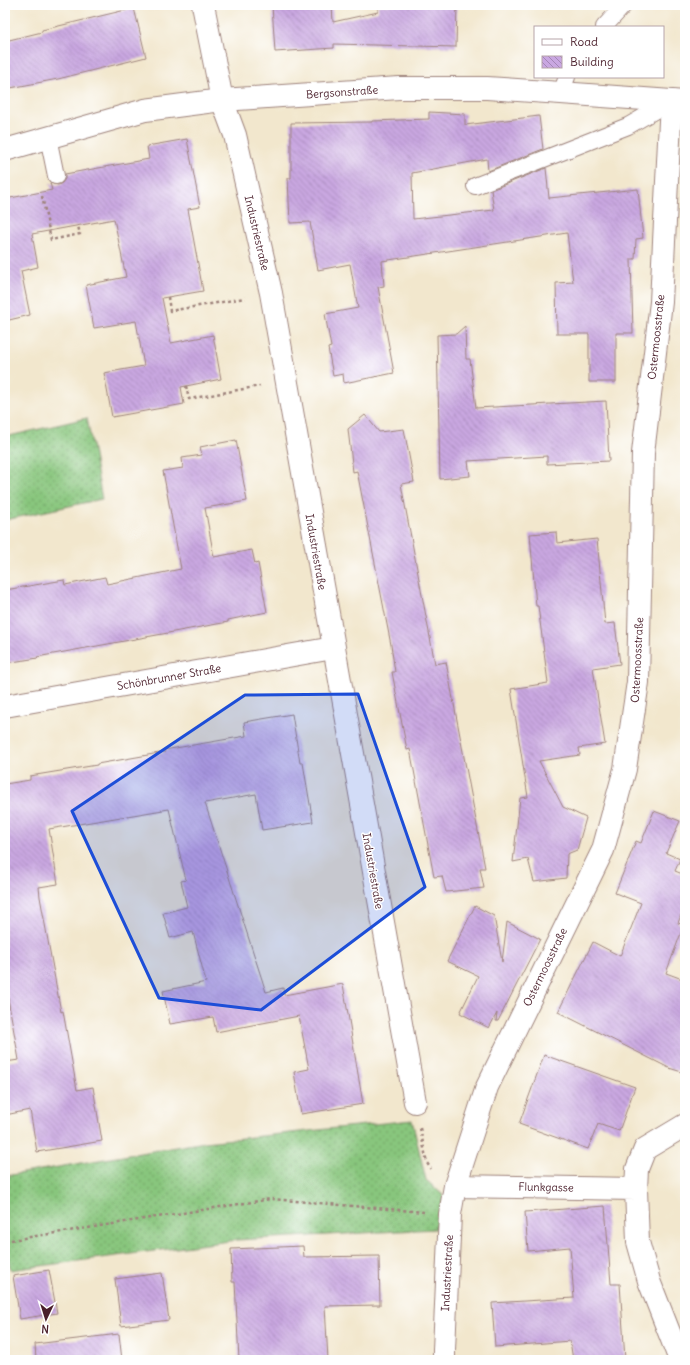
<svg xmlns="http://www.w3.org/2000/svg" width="690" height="1365" viewBox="0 0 690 1365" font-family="Delius,sans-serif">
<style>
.grass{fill:url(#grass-dots);stroke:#697254}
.building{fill:url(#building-back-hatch)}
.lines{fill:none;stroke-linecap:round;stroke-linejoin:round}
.lane-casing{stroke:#9e837c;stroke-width:18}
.street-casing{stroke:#9e837c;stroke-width:24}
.secondary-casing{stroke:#9e837c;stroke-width:24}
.path{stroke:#9e837c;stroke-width:2.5;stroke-dasharray:3 3;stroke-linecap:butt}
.lane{stroke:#fff;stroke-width:16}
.street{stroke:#fff;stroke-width:22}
.secondary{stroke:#fff;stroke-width:22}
.marked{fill:#1d4ed8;fill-opacity:0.2;stroke:#1d4ed8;stroke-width:3;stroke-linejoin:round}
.labels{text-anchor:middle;stroke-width:3;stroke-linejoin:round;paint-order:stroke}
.street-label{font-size:11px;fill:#4a1f2b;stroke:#fff}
</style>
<defs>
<pattern id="grass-dots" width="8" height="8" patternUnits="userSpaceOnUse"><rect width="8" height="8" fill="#88c67d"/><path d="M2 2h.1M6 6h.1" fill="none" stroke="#71a067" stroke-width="1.8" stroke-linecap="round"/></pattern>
<pattern id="building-back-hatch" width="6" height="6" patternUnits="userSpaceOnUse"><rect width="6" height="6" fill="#c9a7e1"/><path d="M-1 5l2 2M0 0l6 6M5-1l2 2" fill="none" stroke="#a587b7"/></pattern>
</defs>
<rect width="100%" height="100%" fill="#fff"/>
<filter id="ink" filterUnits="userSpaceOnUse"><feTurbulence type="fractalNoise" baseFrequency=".025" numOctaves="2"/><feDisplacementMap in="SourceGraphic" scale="8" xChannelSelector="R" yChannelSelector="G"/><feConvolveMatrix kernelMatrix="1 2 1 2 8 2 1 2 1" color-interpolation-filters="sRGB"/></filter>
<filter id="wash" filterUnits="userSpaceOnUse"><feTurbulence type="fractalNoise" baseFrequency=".012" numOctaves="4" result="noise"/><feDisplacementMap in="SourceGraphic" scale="16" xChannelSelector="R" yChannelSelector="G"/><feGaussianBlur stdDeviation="0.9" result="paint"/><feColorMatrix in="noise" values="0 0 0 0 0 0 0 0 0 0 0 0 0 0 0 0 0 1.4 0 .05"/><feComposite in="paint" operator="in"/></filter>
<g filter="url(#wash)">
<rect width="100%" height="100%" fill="#f2e7cd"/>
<!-- grass -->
<path class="grass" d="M87,418L102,499L5,520V437Z
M412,1120L426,1180L444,1196L435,1229L237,1240L10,1270L5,1236V1176L205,1142Z"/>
<g id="blocks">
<!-- building -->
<path class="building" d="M272,5H332L333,22L378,12V5H457L456,47L334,44V48L275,52Z
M134,8L146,57L58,79L5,89V41L42,32V30Z
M429,112L465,114V125L539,116L543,149L488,171L487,159L412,173L413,219L494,210L491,190L546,168L549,198L638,189L643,238L636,239L635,259H631L633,333H616V382H589V334H557L556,283L573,282L567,233L382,261L384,286L378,287L394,373L344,383L343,374L333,376L328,348L331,347L325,314L358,308L350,264L318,270L310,222L290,223L288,178H291V123L372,122V121L429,119Z
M187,139L200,207L188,209L203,291L162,298L171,343L213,335L221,379L181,387L184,404L112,417L104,373L144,366L136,321L94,328L86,285L126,277L114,219L32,234L38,267L21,271L30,315L5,321V199L52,190L50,183L58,185L62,183L65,179V174L149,159L147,146Z
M465,326L466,359H470L476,408L606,401L609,461L547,464V456L468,461L470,476L440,479L437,335L456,334Z
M365,415L379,432L404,429L414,482L401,484L435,664L446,662L485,868H480L484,888L446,892L442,876L434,877L410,749L407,750L392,672H395L391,645L357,471L353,472L348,429Z
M236,440L247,501L205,508L214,557L252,550L255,564L258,563L267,612L228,620V622L37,657L38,658L5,663V590L64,580L65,585L105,577L107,584L181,569L163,471L183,468L182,458L202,455L200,447Z
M556,532L557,543L597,539L605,624L615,623L620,664L593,668L605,744L579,748L580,755L539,761L563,807L586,818L577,850L567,854L566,878L534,882L528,859L513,862L520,798L528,797L511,689L548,683L538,606H536L530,534Z
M292,714L300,763H303L313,822L262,830L256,794L205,803L266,992L283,988L284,995L343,984L363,1104L301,1114L294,1072L309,1069L299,1016L216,1032L213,1017L170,1024L163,991L206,982L193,932L170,938L163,913L187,907L181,881L186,880L169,809L49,829L58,884L39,887L40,897L61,1012L63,1011L77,1090L93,1087L102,1141L37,1152L30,1110L5,1115V1062L19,1060L5,982V784L30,780V776L97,765V764L165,752L164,750L246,736L244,722Z
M654,811L680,821L666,853L680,859L675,871L685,875V905L678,923L684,925L666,973L685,980V1073L669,1068L558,1012L593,942L620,956L641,903L615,893L636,841L641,843Z
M475,906L494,916L502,962L507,922L540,939L498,1021H496L497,1013L489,1028L460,1013L478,976L447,961Z
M544,1055L635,1087L619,1131L598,1124L588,1149L519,1124Z
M605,1206L611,1284H620L625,1360H573L570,1341L495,1347L492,1303L574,1298L570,1247L528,1251L525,1212Z
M303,1246L304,1257L379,1256L380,1305L325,1306L328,1360H239L235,1282H232L231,1249Z
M49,1270L57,1313L20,1319L13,1276Z
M162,1273L169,1320L121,1326L115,1279Z
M119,1334L122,1360H36L35,1344Z"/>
</g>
</g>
<g filter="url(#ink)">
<use href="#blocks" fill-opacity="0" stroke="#9e837c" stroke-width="1"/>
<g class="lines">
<!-- lane casing -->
<g class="lane-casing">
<path id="lane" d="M604,27L624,5
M561,93L567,77
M48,137L56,176
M475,186L628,126L671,101"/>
</g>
<!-- street casing -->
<g class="street-casing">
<path id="street" d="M203,5L222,100L235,135L271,293L415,1102
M5,706L333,648
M455,1186L636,1189L637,1169L645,1149L685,1125
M636,1189L638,1242L649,1281L680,1360
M444,1360V1350L450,1214L455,1186L487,1087L603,850L625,769L638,682L643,453L661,302L671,101"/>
</g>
<!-- secondary casing -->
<g class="secondary-casing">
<path id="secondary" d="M5,150L145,110L222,100L399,88H487L561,93L685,102"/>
</g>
<!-- path -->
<path class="path" d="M42,196L51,240L80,234L78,226
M168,297L170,311L245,298
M186,386L189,399L260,386
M420,1128L427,1163L431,1169
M5,1241L271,1199L424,1212"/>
<!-- lane -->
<use href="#lane" class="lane"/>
<!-- street -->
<use href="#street" class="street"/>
<!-- secondary -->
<use href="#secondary" class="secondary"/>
</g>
</g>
<!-- marked area -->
<path class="marked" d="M358,694L425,887L261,1010L159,998L72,811L245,695Z"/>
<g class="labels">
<!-- street labels -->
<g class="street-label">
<text transform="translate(342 92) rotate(-4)" y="4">Bergsonstraße</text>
<text transform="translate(257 233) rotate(77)" y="4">Industriestraße</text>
<text transform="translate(656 337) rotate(-84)" y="4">Ostermoosstraße</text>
<text transform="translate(316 552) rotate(80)" y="4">Industriestraße</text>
<text transform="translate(637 660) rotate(-87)" y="4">Ostermoosstraße</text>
<text transform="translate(169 677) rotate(-10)" y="4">Schönbrunner Straße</text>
<text transform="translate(373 871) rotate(80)" y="4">Industriestraße</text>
<text transform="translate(545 967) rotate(-64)" y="4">Ostermoosstraße</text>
<text transform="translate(546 1187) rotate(1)" y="4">Flunkgasse</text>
<text transform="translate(447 1273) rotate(-87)" y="4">Industriestraße</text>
</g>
</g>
<!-- margin -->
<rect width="690" height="1365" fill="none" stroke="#fff" stroke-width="20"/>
<!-- legend -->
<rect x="534" y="26" width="130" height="52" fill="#ffffff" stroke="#b7a5aa"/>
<rect x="542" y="39" width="20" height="6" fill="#ffffff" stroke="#b7a5aa"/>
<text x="570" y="46" font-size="12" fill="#4a1f2b">Road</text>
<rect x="542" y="56" width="20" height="12" fill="url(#building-back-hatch)" stroke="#b7a5aa"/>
<text x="570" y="66" font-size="12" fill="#4a1f2b">Building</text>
<!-- north arrow -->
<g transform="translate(46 1319) rotate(184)" stroke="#ffffff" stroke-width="3" paint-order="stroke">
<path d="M0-3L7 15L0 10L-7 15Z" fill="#4a1f2b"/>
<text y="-6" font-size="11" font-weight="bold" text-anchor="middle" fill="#4a1f2b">N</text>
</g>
</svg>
